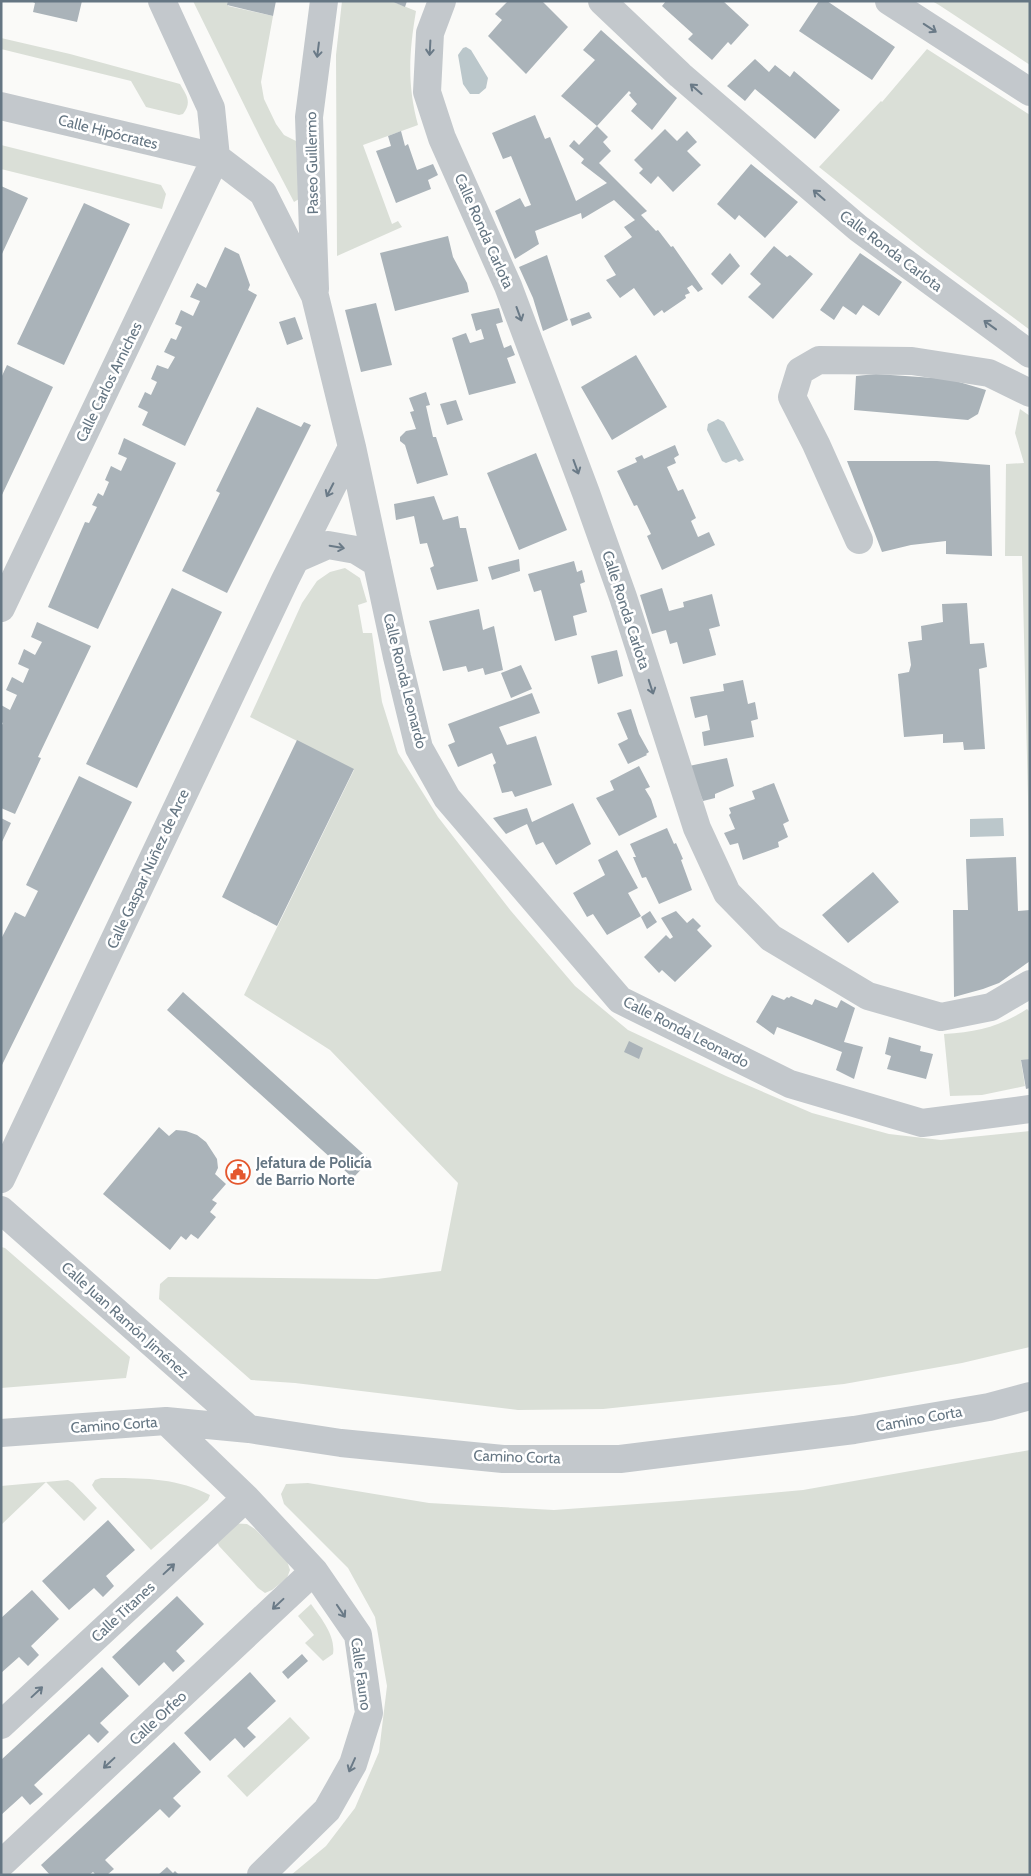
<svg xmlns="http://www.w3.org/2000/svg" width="1031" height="1876" viewBox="0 0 1031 1876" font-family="Cabin,sans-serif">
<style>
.green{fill:#dadfd7}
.water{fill:#bbc7cb}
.building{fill:#aab3b9}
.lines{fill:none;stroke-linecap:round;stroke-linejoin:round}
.minor{stroke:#c3c8cc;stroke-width:28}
.oneway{stroke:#6a7a87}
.labels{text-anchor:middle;stroke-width:5;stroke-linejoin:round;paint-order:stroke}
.street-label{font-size:15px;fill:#657683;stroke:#fff}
.poi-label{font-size:15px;font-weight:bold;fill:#657683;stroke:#fff;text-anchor:start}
</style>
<rect width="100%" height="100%" fill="#fafaf8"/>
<!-- green -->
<path class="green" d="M193,1H228V6L273,16L261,82L264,99L276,124L284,135L296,141L299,199L294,202L260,137Z
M342,1H391L416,11C409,53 407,84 418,125L363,145L392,224L398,221L402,227L337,256L336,55Z
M932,1H1030V65L939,5Z
M1,38L70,54L180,84C187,96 192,102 183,114L179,115L146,107L131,81L1,49Z
M927,49L1030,115V330L927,253L819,167L881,101L882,102Z
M1,145L161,185L166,194L162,209L1,169Z
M1020,409L1030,416V877L1022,556H1005L1006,464L1024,463L1015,433Z
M345,568L360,578L367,602L358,605L363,633H372L382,702L398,753L438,817L511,911L575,986L628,1030L726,1076L812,1113L889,1134L941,1140L1030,1131V1347L962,1363L844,1384L603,1409L518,1410L295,1383L251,1380L159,1299L160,1284L168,1277L377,1279L441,1271L458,1183L330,1050L244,995L354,770L250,717L302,603L317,581L330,572Z
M1027,1009L1030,1012V1059L1021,1061L1025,1086L982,1095L950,1096L944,1034C977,1032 999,1027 1027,1009Z
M1,1247L5,1248L130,1357L126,1378L1,1388Z
M1030,1450V1875H291L326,1846L355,1808L379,1752L387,1686L375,1617L348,1568L284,1504L281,1494L286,1484L308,1483L429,1503L554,1510L679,1501L803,1490Z
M101,1478C138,1478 176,1477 210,1495L208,1500L151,1550L95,1490L92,1485L95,1480Z
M68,1480L73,1483L97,1508L84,1521L46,1482L1,1525V1486Z
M229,1523L247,1524L255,1529L287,1561L290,1570L287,1578L272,1590L265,1593L258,1588L219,1546L216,1539Z
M311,1604C321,1618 336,1636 333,1654L323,1661L305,1643L314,1635L298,1616Z
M290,1717L310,1738L247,1797L227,1776Z"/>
<!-- water -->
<path class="water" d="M466,47L471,50L488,78L486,88L479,94H470L463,84L458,55L463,48Z
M718,419L724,422L744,460L739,462L736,459L726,463L722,461L707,430L708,424Z
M1003,818L1004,836L970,837V819Z"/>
<!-- building -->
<path class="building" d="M31,1H82L77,22L33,12L35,3Z
M228,1H276L273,16L227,5Z
M391,1H407L405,7Z
M508,1H542L568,27L526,74L488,36L502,20L495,14Z
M666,1H723L749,25L731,45L728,42L712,60L688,39L693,34L662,6Z
M819,1H827L895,47L872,80L799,31Z
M601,30L677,98L652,130L631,111L637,104L629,95L631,93L629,91L597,126L561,96L595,60L583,50Z
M755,59L769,72L775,65L790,77L794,71L840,110L815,139L755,89L745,101L727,86Z
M535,115L545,139L550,137L576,201L607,183L581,163L584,159L569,146L574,140L579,145L597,126L608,137L603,142L611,151L599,163L647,211L641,215L656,231L658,230L671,247L673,246L703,289L698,292L692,285L687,288L690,293L685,295L686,298L664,313L662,310L654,316L634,288L620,298L606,280L616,275L604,256L632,237L624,227L635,220L614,200L582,219L581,213L535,231L539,244L515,259L495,211L520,198L525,207L531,205L511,156L503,159L492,133Z
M665,129L677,141L687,131L697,142L687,151L701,165L673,192L658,176L651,184L639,173L643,169L634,160Z
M401,131L405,146L408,144L417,170L433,164L438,175L428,180L431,189L396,203L376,151L391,146L388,136Z
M751,164L798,202L765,238L739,215L735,220L717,204Z
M1,186L28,198L1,256Z
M84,203L130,224L64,365L17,344Z
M448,236L453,257L467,283L469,292L395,311L380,253Z
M774,246L787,257L790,255L813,274L773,319L748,297L761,284L750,274Z
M225,247L239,254L250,285L248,290L257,295L185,446L142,425L148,412L138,407L145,392L151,395L157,382L151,379L157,365L168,369L175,357L164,352L171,338L176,340L182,327L175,324L181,310L193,316L200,301L190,297L197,283L206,288Z
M730,253L740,266L722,285L711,274Z
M860,253L902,282L879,316L863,305L856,315L843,306L834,320L820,310Z
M547,255L568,320L543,331L533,298L519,267Z
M376,303L392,365L361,372L345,310Z
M499,308L503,322L496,324L504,348L511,345L515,355L507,358L516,383L469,395L452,338L466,333L470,343L484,339L481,329L476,331L471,314Z
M589,312L592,318L572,326L570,319Z
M295,317L303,339L287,345L279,322Z
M636,355L667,407L612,440L581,387Z
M7,365L53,387L1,497V378Z
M876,374L949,379L986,390L978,414L968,420L854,410L856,376Z
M426,392L430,405L426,406L433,437H436L448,475L417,484L405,445L400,441V437L406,431L416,429L410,412L414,411L409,398Z
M456,400L463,420L447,425L440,404Z
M257,407L301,427L304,422L311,425L227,593L182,571L220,493L216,491Z
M124,438L176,463L98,629L48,607L85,522L89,523L97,507L92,505L98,493L103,496L109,482L105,480L111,466L121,471L127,458L118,454Z
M675,445L679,455L674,458L676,463L667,467L678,491L683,489L696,518L691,521L698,537L709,532L715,545L662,570L647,536L651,534L637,505L634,506L617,471L637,462L635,458L642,455L644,459Z
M536,453L567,530L519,550L487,473Z
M847,461H937L990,465L992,556L946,554V541L911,545L882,552Z
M434,496L443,520L458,516L460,528H466L478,581L437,590L430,568L434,566L427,543L420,544L414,516L396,520L394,504Z
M519,559L520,571L492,580L488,567Z
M574,561L577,572L582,570L585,582L580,584L587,612L573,616L577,635L555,641L541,590L534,592L528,574Z
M172,588L222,612L137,788L86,764Z
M662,588L669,611L684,607L683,602L712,594L720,626L709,629L716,655L683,664L677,642L670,644L666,630L652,634L640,595Z
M967,603L970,644L984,643L987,667L979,669L985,749L964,750L963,742L943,743V734L904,737L898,674L909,672L911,665L908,642L922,640L921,626L943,622L942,604Z
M479,609L483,630L494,626L503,670L485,675L483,668L468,672L466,666L443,671L429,621Z
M37,622L91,646L38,757L41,758L15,814L1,808V727L3,723L1,722V705L10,710L17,695L6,690L12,677L23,683L29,669L18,664L24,649L35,655L42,642L31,637Z
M617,650L623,676L598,684L591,656Z
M521,665L532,689L511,698L501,673Z
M743,680L748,704L755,702L758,719L751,721L754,737L704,746L702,732L710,730L707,715L695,718L690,697L724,691L723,684Z
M532,693L540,713L499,727L507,745L536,736L552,785L515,797L512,791L502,793L493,765L496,763L492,753L458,767L448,745L455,742L448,724Z
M631,709L639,734L649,752L646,754L647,755L628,764L618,744L628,739L617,713Z
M297,740L354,769L277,926L222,897Z
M727,758L734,786L715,794V798L703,801L689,766Z
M639,766L650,787L645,789L651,799L657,817L619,836L596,798L614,790L610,781Z
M79,776L132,802L1,1067V939L15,912L25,917L38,891L26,885Z
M774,783L789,821L783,824L788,837L778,842L779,847L743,860L738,843L730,845L724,833L735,829L729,815L731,813L729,808L755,799L752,791Z
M573,803L591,844L556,865L543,842L536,845L527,824L506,834L493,818L527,808L532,822Z
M1,818L11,823L1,844Z
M667,828L674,844L676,843L683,859L681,860L692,890L659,904L646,877L642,878L633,857H636L630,844Z
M617,850L638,888L628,893L641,916L607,935L593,914L587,917L573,893L605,875L598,860Z
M1016,857L1018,911L1030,910V961L999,983L983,989L954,997L953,910H968L966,859Z
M873,872L899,902L848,943L822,915Z
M650,911L657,922L647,929L641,917Z
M676,911L687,923L693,918L701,926L697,930L712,946L675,982L662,970L659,973L644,957L666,935L670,939L673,937L661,918Z
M183,992L370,1160L353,1178L167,1010Z
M772,995L784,1000L787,997L789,998L791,996L812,1005L815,999L837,1008L841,1000L855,1008L844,1042L863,1047L854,1079L836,1070L842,1052L777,1027L774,1035L756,1022Z
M889,1037L921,1046L920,1051L933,1054L926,1079L887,1069L891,1056L885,1054Z
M629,1041L643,1048L639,1059L624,1052Z
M1030,1059V1088L1026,1089L1021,1060Z
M159,1127L169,1136L176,1130L186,1131L197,1135L206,1142L217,1159L218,1168L215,1174L226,1184L212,1200L217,1203L210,1212L216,1217L198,1239L191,1234L186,1240L181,1236L170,1250L103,1194Z
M108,1520L135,1550L106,1576L114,1586L103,1597L94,1588L69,1610L42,1581Z
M32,1590L59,1619L31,1646L39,1655L28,1666L19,1657L1,1673V1618Z
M177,1596L204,1624L176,1651L185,1661L173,1672L164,1662L139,1686L112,1657Z
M302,1654L308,1661L288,1679L282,1672Z
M102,1667L129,1696L100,1723L109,1732L98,1743L89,1734L34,1785L43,1794L30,1805L22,1796L1,1815V1760Z
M250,1672L276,1701L247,1728L256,1737L244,1748L235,1738L210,1761L184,1733Z
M174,1742L201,1772L173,1798L181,1806L169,1818L160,1809L105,1860L114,1869L107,1875H96L93,1872L89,1875H50L41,1865Z
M167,1867L173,1873L175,1871L179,1875H158Z"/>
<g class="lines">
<!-- minor -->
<path class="minor" d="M162,1L211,108L216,157
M442,1L430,33L427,92L442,138L508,286L586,493L623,597L697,828L727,893L771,938L868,996L941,1017L991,1007L1030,984
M602,1L680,75L858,228L1030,354
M889,1L1030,92
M1,106L216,157L263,193L315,296L352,447L397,657L419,748L447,798L620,1000L790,1084L922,1123L1030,1109
M315,289L309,117L324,1
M859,540L816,444L792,397L800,371L819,360L912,361L989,373L1030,393
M296,559L328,545L356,550L377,563
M1,608L216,157
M1,1179L285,580L352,447
M1,1210L249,1429
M166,1421L246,1498L314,1571L358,1635L369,1713L353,1764L327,1810L261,1875
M1,1433L166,1421L249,1429L341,1443L503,1459H620L854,1430L989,1407L1030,1396
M1,1725L246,1498
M1,1864L314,1571"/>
</g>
<!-- one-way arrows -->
<defs><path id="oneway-shaft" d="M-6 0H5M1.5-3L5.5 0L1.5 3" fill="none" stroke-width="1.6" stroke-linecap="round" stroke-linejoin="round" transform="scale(1.25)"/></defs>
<g class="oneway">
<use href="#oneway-shaft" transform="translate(930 28) rotate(33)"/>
<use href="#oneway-shaft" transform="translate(430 48) rotate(93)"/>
<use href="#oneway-shaft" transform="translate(318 50) rotate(97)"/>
<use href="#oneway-shaft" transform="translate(696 89) rotate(-139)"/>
<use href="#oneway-shaft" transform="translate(819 195) rotate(-139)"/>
<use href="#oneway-shaft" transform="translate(519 314) rotate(70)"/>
<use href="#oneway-shaft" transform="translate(990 325) rotate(-144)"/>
<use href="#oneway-shaft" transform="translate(576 467) rotate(70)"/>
<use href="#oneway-shaft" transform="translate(330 490) rotate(117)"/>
<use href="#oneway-shaft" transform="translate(337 547) rotate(10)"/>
<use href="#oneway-shaft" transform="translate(651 687) rotate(72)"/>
<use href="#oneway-shaft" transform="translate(169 1569) rotate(-43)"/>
<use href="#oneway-shaft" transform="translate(278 1604) rotate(137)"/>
<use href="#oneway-shaft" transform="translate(341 1611) rotate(56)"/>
<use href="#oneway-shaft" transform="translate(37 1692) rotate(-43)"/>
<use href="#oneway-shaft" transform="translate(109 1763) rotate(137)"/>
<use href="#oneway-shaft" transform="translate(352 1765) rotate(114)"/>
</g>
<!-- icons -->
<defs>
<g id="civic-ring" transform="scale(1.25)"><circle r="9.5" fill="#fff" stroke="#e4572e" stroke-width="1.5"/><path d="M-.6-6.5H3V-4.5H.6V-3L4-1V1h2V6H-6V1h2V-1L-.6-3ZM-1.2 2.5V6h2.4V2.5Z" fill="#e4572e"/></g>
</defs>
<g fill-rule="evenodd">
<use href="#civic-ring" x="238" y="1172"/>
</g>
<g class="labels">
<!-- street labels -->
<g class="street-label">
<text transform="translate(108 132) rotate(14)" y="5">Calle Hipócrates</text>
<text transform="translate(312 163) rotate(-91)" y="5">Paseo Guillermo</text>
<text transform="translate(484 231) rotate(66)" y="5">Calle Ronda Carlota</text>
<text transform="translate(891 251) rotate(37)" y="5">Calle Ronda Carlota</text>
<text transform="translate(109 382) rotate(-64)" y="5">Calle Carlos Arniches</text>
<text transform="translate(626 610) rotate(72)" y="5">Calle Ronda Carlota</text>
<text transform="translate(405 681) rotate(76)" y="5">Calle Ronda Leonardo</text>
<text transform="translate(148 869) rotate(-65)" y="5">Calle Gaspar Núñez de Arce</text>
<text transform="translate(686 1032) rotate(27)" y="5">Calle Ronda Leonardo</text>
<text transform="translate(125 1320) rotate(42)" y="5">Calle Juan Ramón Jiménez</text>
<text transform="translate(919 1419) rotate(-10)" y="5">Camino Corta</text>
<text transform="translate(114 1425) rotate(-4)" y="5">Camino Corta</text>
<text transform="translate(517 1457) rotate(2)" y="5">Camino Corta</text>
<text transform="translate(123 1612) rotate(-43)" y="5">Calle Titanes</text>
<text transform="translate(361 1674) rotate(82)" y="5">Calle Fauno</text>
<text transform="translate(158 1718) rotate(-43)" y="5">Calle Orfeo</text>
</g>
<!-- poi labels -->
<g class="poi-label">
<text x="256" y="1168">Jefatura de Policía<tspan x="256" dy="17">de Barrio Norte</tspan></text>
</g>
</g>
<!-- border -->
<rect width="1031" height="1876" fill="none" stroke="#657683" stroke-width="5"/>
</svg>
